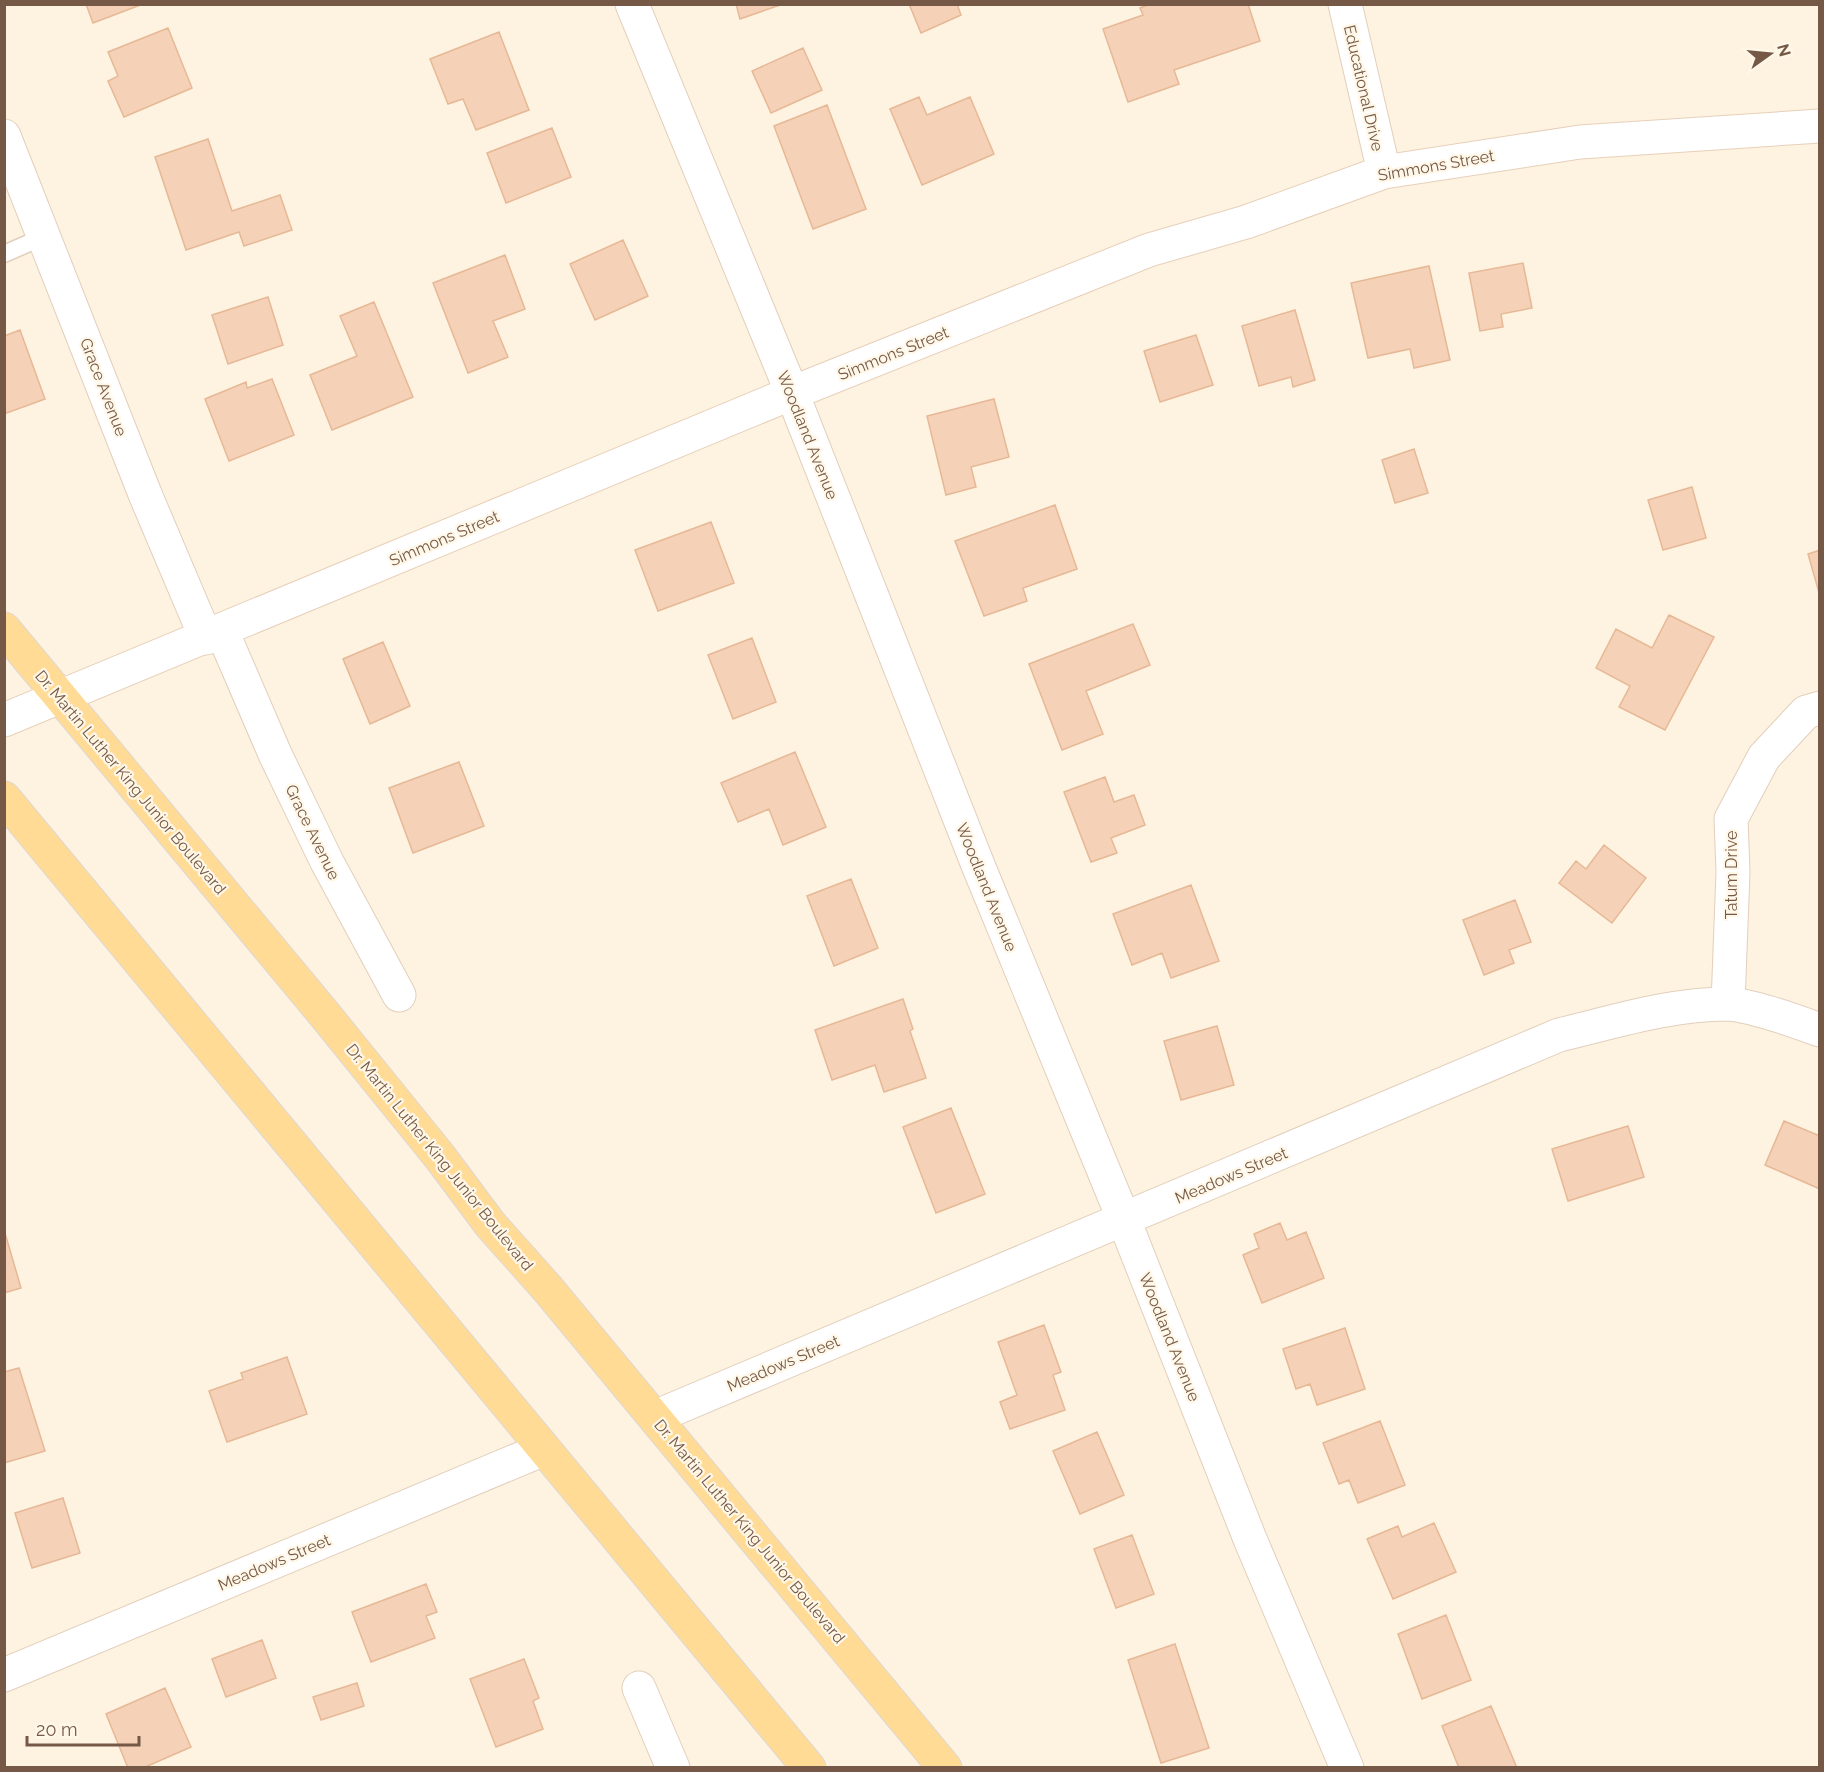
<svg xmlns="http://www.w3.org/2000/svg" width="1824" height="1772" viewBox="0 0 1824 1772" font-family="Raleway,sans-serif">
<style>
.building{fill:#f4d1b7;stroke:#e7b896;stroke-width:1.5}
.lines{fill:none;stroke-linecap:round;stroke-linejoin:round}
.lane-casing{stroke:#e2cfbc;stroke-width:19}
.street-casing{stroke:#e2cfbc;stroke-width:35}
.secondary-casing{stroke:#e7d0ba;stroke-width:35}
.primary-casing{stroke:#ded7d3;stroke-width:35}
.lane{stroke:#fff;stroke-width:16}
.street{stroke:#fff;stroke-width:33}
.secondary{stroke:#fff;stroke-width:33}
.primary{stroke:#ffdb96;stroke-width:33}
.labels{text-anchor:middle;stroke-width:4.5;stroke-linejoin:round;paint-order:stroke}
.street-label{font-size:16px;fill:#755946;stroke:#fff7e8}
</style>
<rect width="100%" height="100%" fill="#fdf3e0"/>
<!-- building -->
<path class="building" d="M86,4H143L93,23Z
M736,4H783L740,19Z
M909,4H957L961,15L921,33Z
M1150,4H1248L1260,41L1174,70L1179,84L1128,102L1103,29L1143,15L1140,8Z
M168,28L192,88L124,117L108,81L118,76L108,52Z
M499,32L529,110L476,130L463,99L448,104L430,59Z
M803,48L822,90L771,113L752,71Z
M919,97L927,115L970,97L994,154L922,185L890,109Z
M827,105L866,209L813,229L774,126Z
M552,128L571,177L506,203L487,153Z
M208,139L232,211L280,195L292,230L244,246L239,232L186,250L155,157Z
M623,240L648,296L595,320L570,264Z
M505,255L525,309L493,321L508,357L468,373L433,283Z
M1523,263L1532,308L1501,314L1503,327L1480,331L1469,273Z
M1429,266L1450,360L1414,368L1410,349L1368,358L1351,283Z
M268,297L283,345L228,364L212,315Z
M374,302L413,397L332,430L310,375L357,356L340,316Z
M1295,310L1315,380L1293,387L1291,377L1259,386L1242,326Z
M20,330L45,399L4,414V336Z
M1196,335L1213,385L1160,402L1144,351Z
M272,379L294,435L229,461L205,399L246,382L247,388Z
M994,399L1009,457L971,467L976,487L946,495L927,416Z
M1414,449L1428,493L1395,503L1382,460Z
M1692,487L1706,538L1663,550L1648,500Z
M1055,505L1077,569L1023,588L1027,601L984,616L955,541Z
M711,522L734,583L658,611L635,550Z
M1820,550V596L1808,554Z
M1669,615L1714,637L1665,730L1619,707L1630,686L1596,668L1616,629L1652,648Z
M1133,624L1150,665L1086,691L1103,734L1062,750L1029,664Z
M752,638L776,702L733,719L708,655Z
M383,642L410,706L370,724L343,659Z
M795,752L826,827L783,845L769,809L738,822L721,783Z
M459,762L484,826L413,853L389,788Z
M1105,777L1114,802L1134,795L1145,825L1111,838L1117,853L1091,862L1064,792Z
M1604,845L1646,878L1612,923L1559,883L1576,861L1586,869Z
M851,879L878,948L834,966L807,896Z
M1191,885L1219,961L1171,978L1162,953L1132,965L1113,914Z
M1515,900L1531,942L1509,950L1514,963L1484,975L1463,920Z
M903,999L913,1029L910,1031L926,1078L884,1092L875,1065L832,1080L815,1030Z
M1217,1026L1234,1085L1181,1100L1164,1041Z
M951,1108L985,1194L936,1213L903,1127Z
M1784,1121L1820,1136V1189L1765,1165Z
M1628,1126L1644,1177L1568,1201L1552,1149Z
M1280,1223L1287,1240L1306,1232L1324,1278L1262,1303L1243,1255L1259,1248L1254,1234Z
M5,1233L21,1288L4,1293V1233Z
M1044,1325L1061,1372L1053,1375L1065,1410L1010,1429L1000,1402L1017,1395L998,1342Z
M1345,1328L1365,1389L1317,1405L1310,1384L1296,1389L1283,1349Z
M287,1357L307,1414L227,1442L209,1391L243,1379L241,1373Z
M19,1368L45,1451L4,1463V1372Z
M1380,1421L1405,1485L1358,1503L1349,1480L1339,1484L1323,1443Z
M1097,1432L1124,1495L1080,1514L1053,1451Z
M63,1498L80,1553L32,1568L15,1513Z
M1434,1523L1456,1572L1393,1599L1367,1539L1398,1526L1402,1537Z
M1132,1535L1154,1594L1116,1608L1094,1549Z
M426,1584L437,1612L426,1616L435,1638L371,1662L352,1612Z
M1446,1615L1471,1680L1422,1699L1398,1634Z
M262,1640L276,1678L226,1697L212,1659Z
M1175,1644L1209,1748L1161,1763L1128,1660Z
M524,1659L539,1698L533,1701L543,1729L496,1747L470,1679Z
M357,1683L364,1706L321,1720L313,1697Z
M165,1688L191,1747L143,1768H128L106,1714Z
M1491,1706L1517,1768H1459L1442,1726Z"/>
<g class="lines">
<!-- lane casing -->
<g class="lane-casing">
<path id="lane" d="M4,254L45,236"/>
</g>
<!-- street casing -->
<g class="street-casing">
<path id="street" d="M632,4L792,393L978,865L1124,1220L1250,1539L1347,1768
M1345,4L1384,172
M4,136L145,494L206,638
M222,631L275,754L327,862L399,995
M1728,1004L1733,872L1731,819L1764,757L1806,712L1820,708
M655,1417L1559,1035C1614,1022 1670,1004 1727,1004C1752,1005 1795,1021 1820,1030
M4,1675L544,1449
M639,1688L673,1768"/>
</g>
<!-- secondary casing -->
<g class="secondary-casing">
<path id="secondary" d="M4,720L792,393L1149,250L1246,222L1384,172L1580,142L1820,126"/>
</g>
<!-- primary casing -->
<g class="primary-casing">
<path id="primary" d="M4,629L325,1015L440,1157L490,1224L547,1288L945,1768
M4,798L809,1768"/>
</g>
<!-- lane -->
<use href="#lane" class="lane"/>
<!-- street -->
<use href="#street" class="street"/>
<!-- secondary -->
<use href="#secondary" class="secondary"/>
<!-- primary -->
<use href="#primary" class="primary"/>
</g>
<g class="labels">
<!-- street labels -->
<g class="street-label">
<text transform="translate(1364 88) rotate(77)" y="6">Educational Drive</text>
<text transform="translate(1436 165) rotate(-10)" y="6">Simmons Street</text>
<text transform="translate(893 353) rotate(-22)" y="6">Simmons Street</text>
<text transform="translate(104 387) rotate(69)" y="6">Grace Avenue</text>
<text transform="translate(808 435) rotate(68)" y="6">Woodland Avenue</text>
<text transform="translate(444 538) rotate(-23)" y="6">Simmons Street</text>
<text transform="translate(131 782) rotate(50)" y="6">Dr. Martin Luther King Junior Boulevard</text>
<text transform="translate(313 832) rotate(64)" y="6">Grace Avenue</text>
<text transform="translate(1731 875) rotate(-90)" y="6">Tatum Drive</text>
<text transform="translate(987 887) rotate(68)" y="6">Woodland Avenue</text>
<text transform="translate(440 1157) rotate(51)" y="6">Dr. Martin Luther King Junior Boulevard</text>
<text transform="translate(1231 1175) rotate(-23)" y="6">Meadows Street</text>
<text transform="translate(1170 1337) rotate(68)" y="6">Woodland Avenue</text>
<text transform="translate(783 1363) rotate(-23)" y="6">Meadows Street</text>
<text transform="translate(750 1531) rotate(50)" y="6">Dr. Martin Luther King Junior Boulevard</text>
<text transform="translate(274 1562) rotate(-23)" y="6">Meadows Street</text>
</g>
</g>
<!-- border -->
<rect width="1824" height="1772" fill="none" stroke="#755946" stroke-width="12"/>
<!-- north arrow -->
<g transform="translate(1770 54) rotate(75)" stroke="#fff7e8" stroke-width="4.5" paint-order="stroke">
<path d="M0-4.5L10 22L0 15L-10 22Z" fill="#755946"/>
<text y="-9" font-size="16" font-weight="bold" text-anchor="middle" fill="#755946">N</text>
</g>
<!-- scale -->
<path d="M27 1736v9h112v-9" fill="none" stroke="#755946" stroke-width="3"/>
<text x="36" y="1736" font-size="18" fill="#755946" stroke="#fff7e8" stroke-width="4.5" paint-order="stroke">20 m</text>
</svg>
